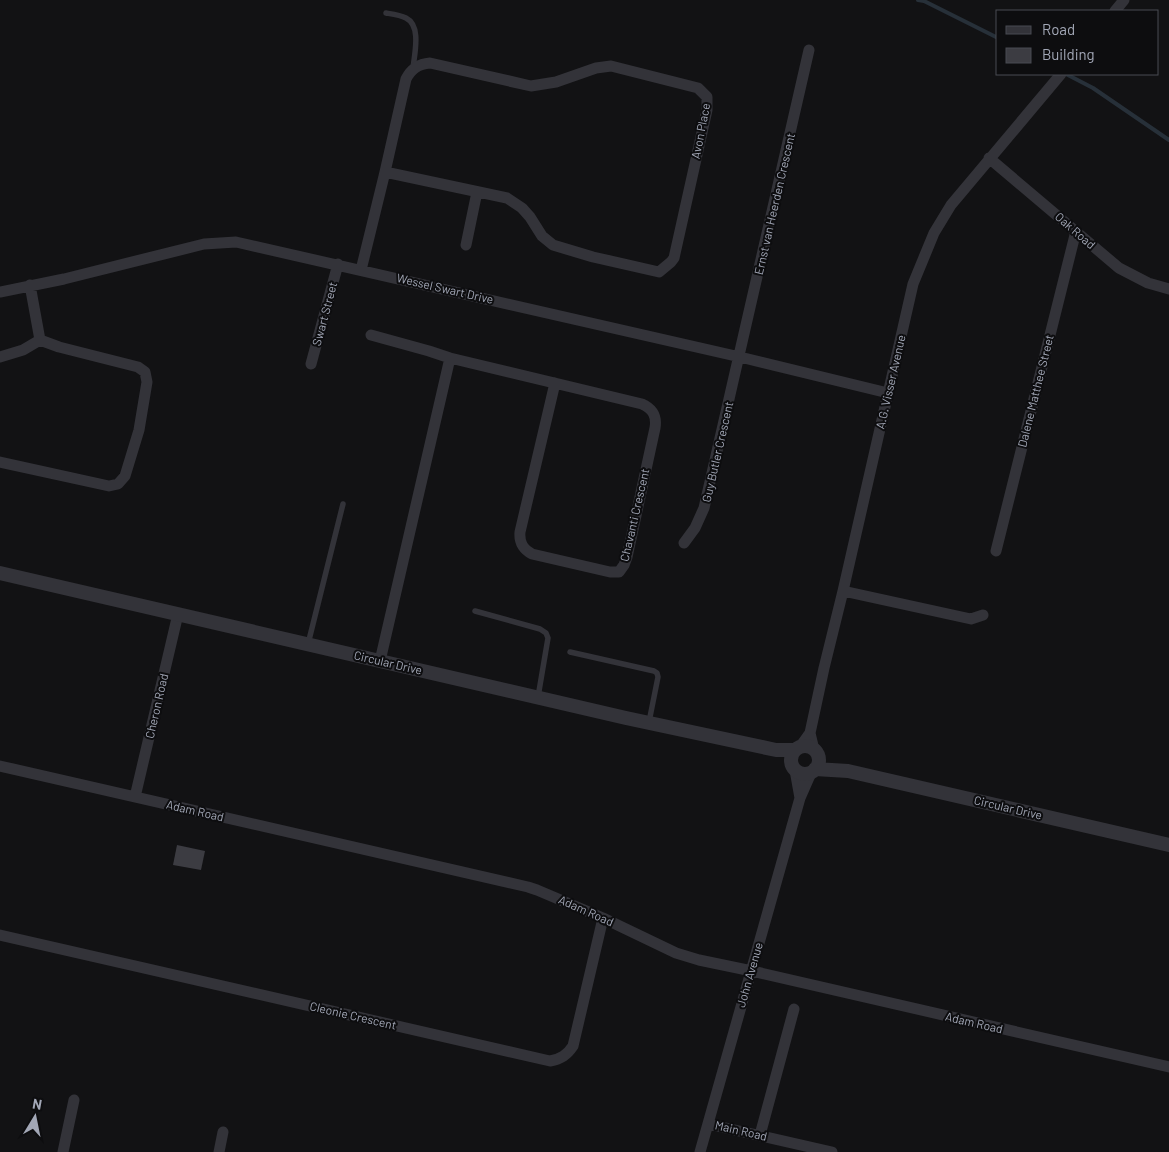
<svg xmlns="http://www.w3.org/2000/svg" width="1169" height="1152" viewBox="0 0 1169 1152" font-family="Barlow,sans-serif">
<style>
.lines{fill:none;stroke-linecap:round;stroke-linejoin:round}
.stream{stroke:#273039;stroke-width:4}
.building{fill:#3c3c42}
.service{stroke:#333339;stroke-width:5.5}
.minor{stroke:#333339;stroke-width:11}
.tertiary{stroke:#333339;stroke-width:14}
.labels{text-anchor:middle;stroke-width:4;stroke-linejoin:round;paint-order:stroke}
.street-label{font-size:12px;fill:#a2a7b6;stroke:#0d0d0f}
</style>
<rect width="100%" height="100%" fill="#121214"/>
<g class="lines">
<!-- stream -->
<path class="stream" d="M918,0L924,1L998,38
M1066,74L1093,88L1169,140"/>
</g>
<!-- building -->
<path class="building" d="M177,845L205,851L201,870L173,865Z"/>
<g class="lines">
<!-- service -->
<path class="service" d="M386,13C392,14 400,15 406,18C422,26 414,55 413,69
M475,611L540,629L546,633L548,638L538,697
M308,644L343,504
M570,652L654,671L657,673L658,677L649,722"/>
<!-- minor -->
<path class="minor" d="M1115,11L1124,0
M989,158L1119,268L1148,283L1169,289
M466,245L477,192
M361,270L385,172L406,79C411,69 418,64 430,63L531,86L556,82L596,68L611,66L698,88L707,97V110L674,258L671,262L659,272L593,257L553,245L542,236L530,217L522,208L507,198L385,172
M30,285L40,340
M0,292L64,279L204,244L236,242L740,357L888,393
M371,335L429,351L450,358L642,404C653,409 657,416 655,428L627,557L624,565L619,572H610L532,554C523,549 519,543 520,532L555,383
M0,357L23,350L40,340
M311,364L338,264
M0,462L109,486L118,484L125,476L139,430L147,382L145,372L138,367L59,347L40,340
M684,543L695,528L704,508L809,50
M996,551L1076,231
M843,591L971,619L983,615
M380,661L450,358
M810,733L814,750
M800,747L810,733L824,668L843,591L913,284L934,233L951,205L1061,74
M0,766L528,887L537,890L603,918L676,953L699,960L752,971L1169,1067
M795,770L800,798
M135,797L178,614
M0,935L550,1061C561,1059 567,1055 573,1046L603,918
M708,1124L832,1152
M760,1135L794,1009
M63,1152L74,1100
M219,1152L223,1132
M700,1152L800,798L811,773"/>
<!-- tertiary -->
<path class="tertiary" d="M0,573L626,718L776,750H795
M791 760a14 14 0 1 1 28 0a14 14 0 1 1-28 0Z
M815,769L848,771L1169,845"/>
</g>
<g class="labels">
<!-- street labels -->
<g class="street-label">
<text transform="translate(701 131) rotate(-79)" y="4">Avon Place</text>
<text transform="translate(775 204) rotate(-77)" y="4">Ernst van Heerden Crescent</text>
<text transform="translate(1075 231) rotate(41)" y="4">Oak Road</text>
<text transform="translate(445 289) rotate(13)" y="4">Wessel Swart Drive</text>
<text transform="translate(325 314) rotate(-75)" y="4">Swart Street</text>
<text transform="translate(891 382) rotate(-77)" y="4">A.G. Visser Avenue</text>
<text transform="translate(1036 391) rotate(-76)" y="4">Dalene Matthee Street</text>
<text transform="translate(718 452) rotate(-77)" y="4">Guy Butler Crescent</text>
<text transform="translate(635 515) rotate(-77)" y="4">Chavanti Crescent</text>
<text transform="translate(388 663) rotate(13)" y="4">Circular Drive</text>
<text transform="translate(157 706) rotate(-77)" y="4">Cheron Road</text>
<text transform="translate(1008 808) rotate(13)" y="4">Circular Drive</text>
<text transform="translate(195 811) rotate(13)" y="4">Adam Road</text>
<text transform="translate(586 911) rotate(24)" y="4">Adam Road</text>
<text transform="translate(750 975) rotate(-74)" y="4">John Avenue</text>
<text transform="translate(353 1016) rotate(13)" y="4">Cleonie Crescent</text>
<text transform="translate(974 1023) rotate(13)" y="4">Adam Road</text>
<text transform="translate(741 1131) rotate(13)" y="4">Main Road</text>
</g>
</g>
<!-- legend -->
<rect x="996" y="10" width="162" height="65" fill="#0d0d0f" stroke="#494b52"/>
<rect x="1006" y="26" width="25" height="8" fill="#333339" stroke="#494b52"/>
<text x="1042" y="35" font-size="15" fill="#a2a7b6">Road</text>
<rect x="1006" y="48" width="25" height="15" fill="#3c3c42" stroke="#494b52"/>
<text x="1042" y="60" font-size="15" fill="#a2a7b6">Building</text>
<!-- north arrow -->
<g transform="translate(35 1117) rotate(10)" stroke="#0d0d0f" stroke-width="4" paint-order="stroke">
<path d="M0-4L9 19L0 12L-9 19Z" fill="#a2a7b6"/>
<text y="-8" font-size="14" font-weight="bold" text-anchor="middle" fill="#a2a7b6">N</text>
</g>
</svg>
